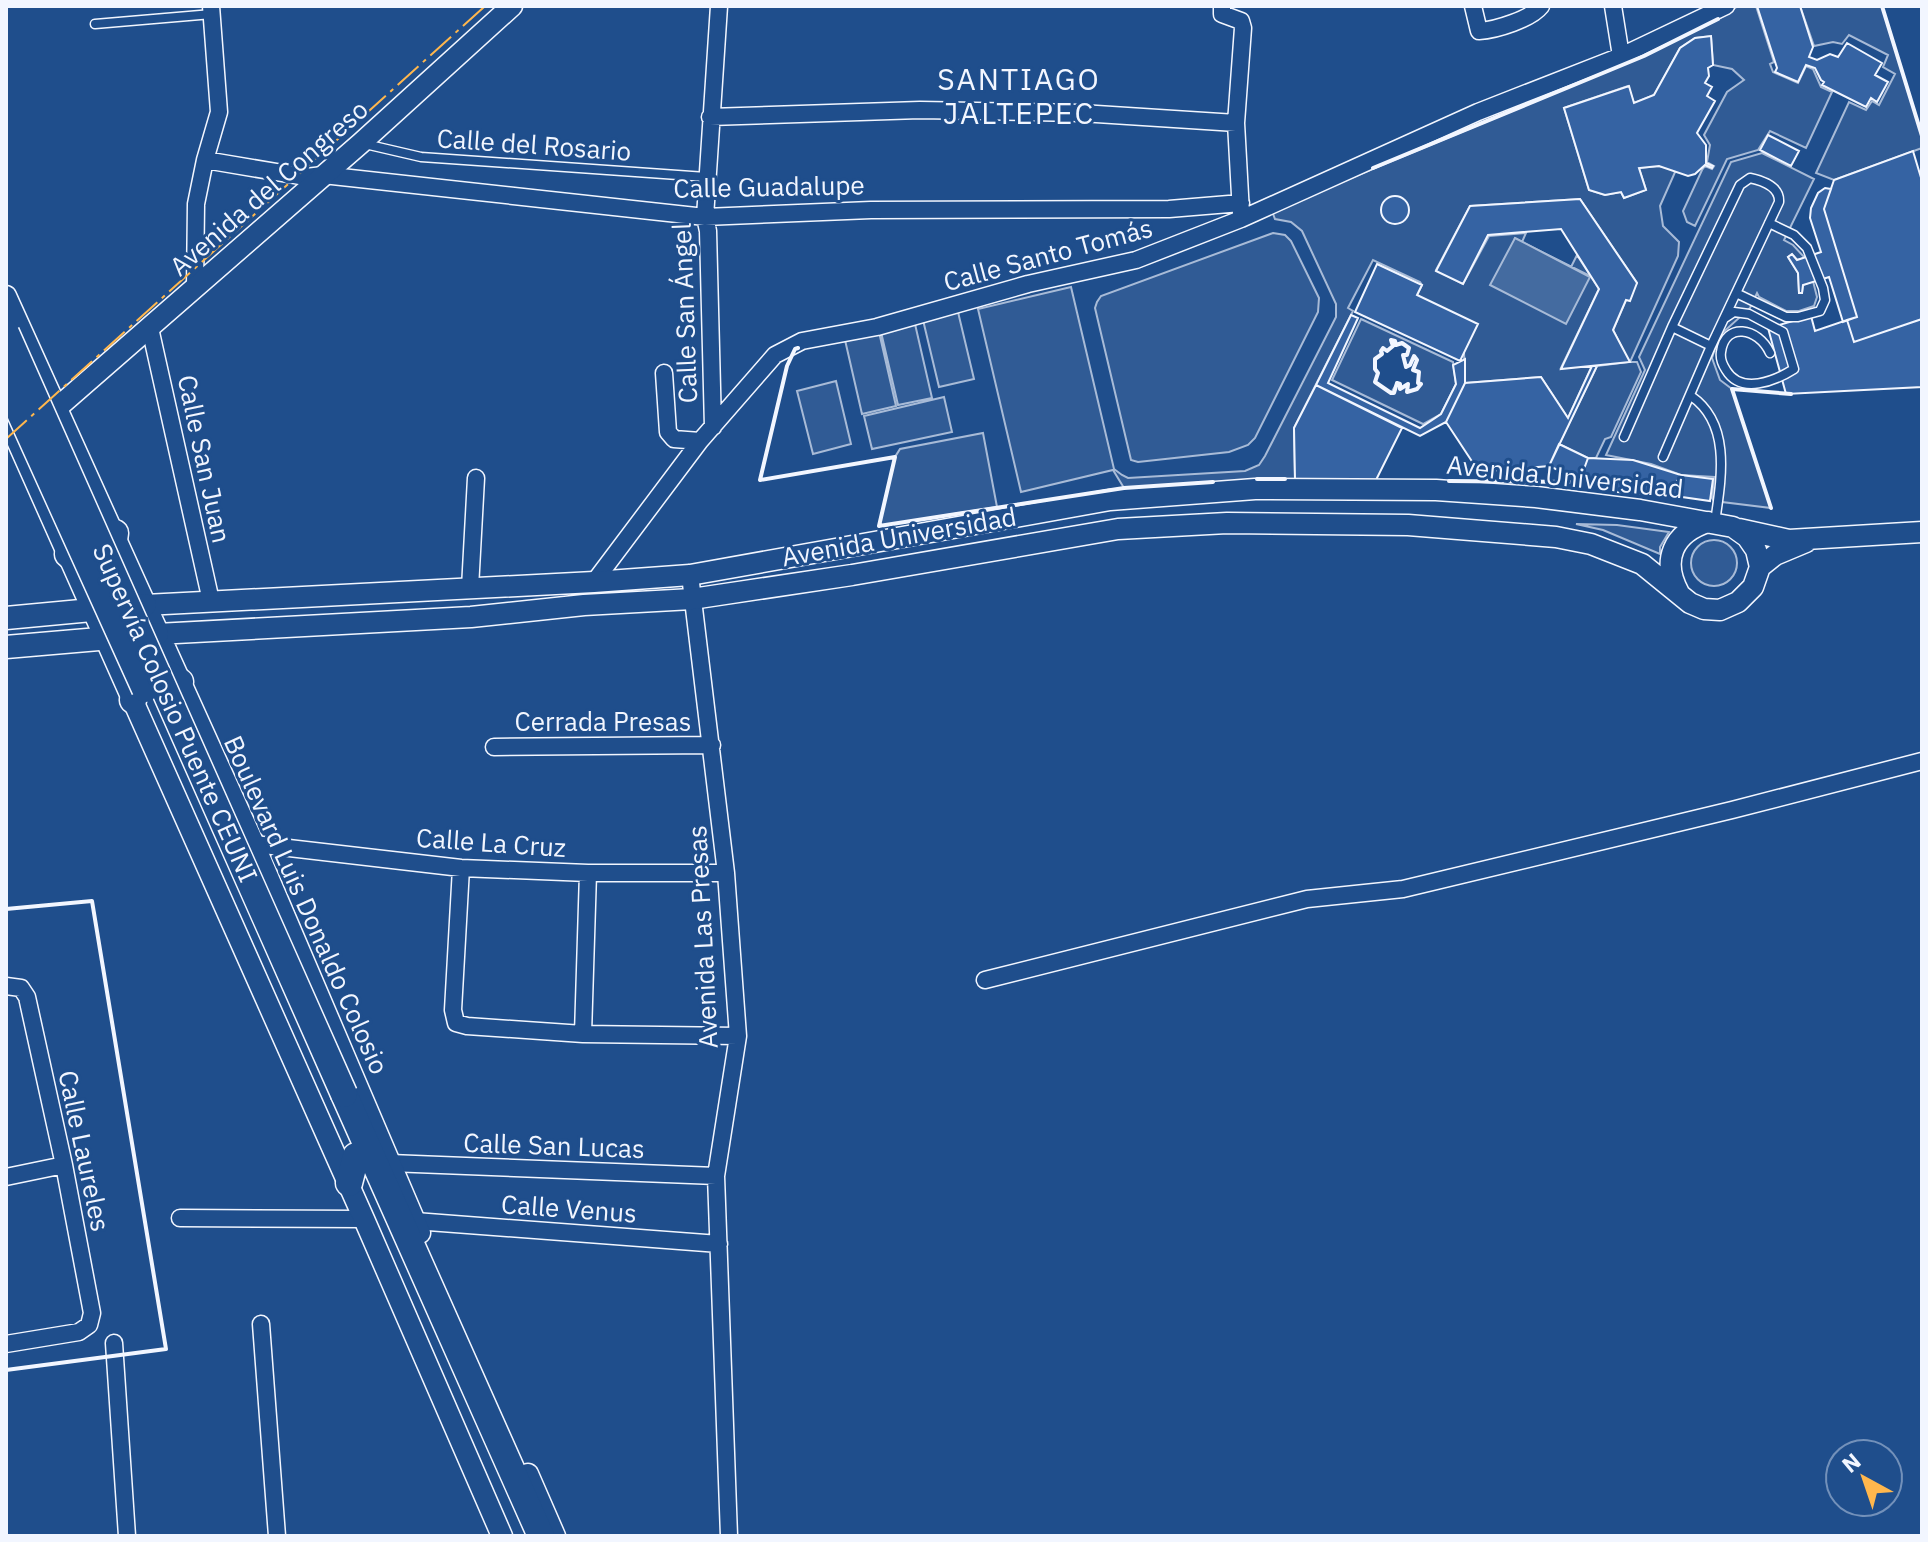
<svg xmlns="http://www.w3.org/2000/svg" width="1928" height="1542" viewBox="0 0 1928 1542" font-family="'IBM Plex Sans',sans-serif">
<style>
.built{fill:#305b95;stroke:#a8bbd7;stroke-width:2;fill-rule:evenodd}
.water{fill:#446ba0;stroke:#a8bbd7;stroke-width:2}
.building{fill:#3563a3;stroke:#f2f6ff;stroke-width:2}
.lines{fill:none;stroke-linecap:round;stroke-linejoin:round}
.service-casing{stroke:#f2f6ff;stroke-width:11}
.minor-casing{stroke:#f2f6ff;stroke-width:19}
.tertiary-casing{stroke:#f2f6ff;stroke-width:23}
.secondary-casing{stroke:#f2f6ff;stroke-width:25}
.primary-casing{stroke:#f2f6ff;stroke-width:29}
.service{stroke:#1f4e8c;stroke-width:8}
.minor{stroke:#1f4e8c;stroke-width:16}
.tertiary{stroke:#1f4e8c;stroke-width:20}
.secondary{stroke:#1f4e8c;stroke-width:22}
.primary{stroke:#1f4e8c;stroke-width:26}
.primary-bridge-casing{stroke:#f2f6ff;stroke-width:29;stroke-linecap:butt}
.primary-bridge{stroke:#1f4e8c;stroke-width:26}
.wall{stroke:#f2f6ff;stroke-width:4}
.power{stroke:#ffb74d;stroke-width:2;stroke-dasharray:28 6 4 6;stroke-linecap:butt}
.labels{text-anchor:middle;stroke-width:6;stroke-linejoin:round;paint-order:stroke}
.street-label{font-size:26px;fill:#f2f6ff;stroke:#1f4e8c}
.quarter-label{font-size:30px;letter-spacing:2px;fill:#f2f6ff;stroke:#1f4e8c}
</style>
<rect width="100%" height="100%" fill="#1f4e8c"/>
<!-- built -->
<path class="built" d="M1738,6H1756L1774,62L1770,64L1773,72L1798,83L1806,66L1813,69L1821,87L1832,92L1806,148L1770,131L1758,150L1727,159L1695,226L1687,222L1683,211L1702,170L1705,166L1712,169L1714,166L1707,162L1710,145L1704,135L1727,92L1744,80L1732,69L1713,65L1711,36L1695,38L1680,48L1654,95L1634,103L1628,86L1564,108L1589,190L1605,195L1621,192L1624,198L1646,190L1639,168L1659,166L1676,170L1660,206L1663,226L1679,242L1678,256L1630,362H1637L1641,372L1611,437L1605,439L1596,458H1588L1559,444L1597,366L1629,362L1613,330L1626,300L1637,283L1580,199L1470,206L1436,270L1463,284L1489,236L1526,233L1522,242L1514,238L1590,276L1571,267L1577,255L1599,289L1561,368L1592,366L1568,418L1541,377L1465,383L1464,352L1417,295L1422,285L1420,282L1373,260L1348,308L1353,311L1294,428L1295,479H1265L1124,488L1113,470L1021,492L978,309L1071,287L1114,469L1122,475L1128,478L1245,471L1259,465L1265,456L1336,317V304L1302,231L1291,222L1275,219L1272,211L1644,56L1719,19Z
M1800,6H1882L1922,136V148L1834,180L1816,173L1849,102L1866,110L1872,101L1879,105L1895,74L1883,67L1888,55L1849,35L1842,44L1833,42L1814,46Z
M1762,153L1814,179L1784,240L1793,245L1805,258L1797,260L1792,254L1788,257L1798,273L1799,293H1802L1803,285L1813,281L1817,297L1814,306L1799,311H1786L1759,297L1757,293L1750,308L1719,336L1712,358L1720,380L1732,389L1771,508L1714,501L1712,498L1714,477L1681,475L1651,464L1606,455L1645,370L1639,357L1731,162Z
M1273,233L1285,235L1291,241L1319,298L1318,312L1255,438L1248,445L1229,452L1138,462L1131,460L1095,308L1097,302L1101,296Z
M958,312L974,379L939,387L923,320Z
M1361,319L1453,362L1456,384L1441,414L1423,424L1332,380ZM1391,341H1395L1396,345L1405,344L1409,348L1407,355H1403L1406,367L1410,365L1414,357L1417,360L1413,370L1419,372L1418,383L1421,385L1417,389L1408,391V384L1401,388L1400,384L1397,383L1391,393L1375,382L1378,373L1375,369L1376,359L1382,354L1383,348L1387,351L1393,346Z
M915,324L932,398L898,405L881,332Z
M879,332L896,406L862,414L845,340Z
M836,381L851,444L813,454L797,391Z
M944,397L952,432L872,449L864,416Z
M983,433L997,507L879,526L895,457L900,449Z
M1576,524L1617,525L1669,532L1660,547V554L1603,530Z
M1691 563a23 23 0 1 1 46 0a23 23 0 1 1-46 0Z"/>
<!-- water -->
<path class="water" d="M1515,238L1590,277L1566,324L1490,285Z"/>
<!-- building -->
<path class="building" d="M1757,6H1800L1813,47L1809,57L1817,60L1830,54L1838,57L1847,43L1882,63L1875,75L1888,82L1877,102L1871,98L1866,107L1822,85L1824,82L1821,80L1815,68L1806,65L1798,82L1775,72L1777,68Z
M1711,36L1713,65L1708,68L1709,76L1705,83L1712,87L1707,96L1715,101L1697,133L1706,145V163L1713,166L1712,168L1705,165L1695,174L1688,176L1659,166L1639,168L1646,190L1624,198L1621,192L1605,195L1589,190L1564,108L1629,86L1634,103L1654,95L1680,48L1695,38Z
M1768,135L1799,151L1791,166L1760,150Z
M1913,151L1922,181V319L1854,342L1847,320L1857,317L1824,209L1834,180Z
M1825,188L1831,189L1824,209L1857,317L1843,322L1829,277L1803,285L1802,293H1799L1798,273L1788,257L1792,254L1797,260L1821,252L1810,218L1811,208L1818,193Z
M1381 210a14 14 0 1 1 28 0a14 14 0 1 1-28 0Z
M1580,199L1637,283L1630,301L1626,300L1613,330L1630,362L1561,369L1599,289L1561,229L1488,235L1463,284L1436,271L1470,206Z
M1377,264L1422,285L1417,295L1478,324L1460,361L1355,312Z
M1351,315L1358,318L1328,383L1420,428L1441,414L1456,384L1453,365L1465,359V383L1446,422L1420,436L1316,385Z
M1811,316L1815,331L1847,320L1854,342L1922,319V387L1786,394L1768,328Z
M1592,366H1597L1549,466L1491,471L1490,479H1479V472L1446,422L1465,383L1541,377L1568,418Z
M1316,385L1402,428L1376,480L1295,479L1294,428Z
M1559,444L1588,458L1580,480L1549,466Z
M1588,458L1633,460L1681,475L1668,495L1617,492L1580,480Z
M1681,475L1713,479L1710,501L1668,495Z"/>
<g class="lines">
<!-- service casing -->
<g class="service-casing">
<path id="service" d="M95,24L212,14
M365,144L421,157L706,177
M1736,293L1786,317H1798L1820,311L1825,300L1823,288L1807,248L1794,235L1769,223
M1725,318L1734,312L1749,314L1783,332L1794,369C1775,381 1741,395 1726,370C1722,364 1720,358 1721,352C1725,322 1758,327 1770,353
M1672,327L1711,346
M1691,396C1732,424 1721,480 1715,522
M1624,437L1672,327L1740,185L1750,178C1764,181 1780,187 1779,202L1711,346L1663,457"/>
</g>
<!-- minor casing -->
<g class="minor-casing">
<path id="minor" d="M1222,6V14L1241,21L1243,28L1236,123L1241,213
M1473,6L1479,31C1496,30 1531,19 1541,6
M1613,6L1621,56
M710,117L920,110L1081,113L1236,123
M205,160L306,177L323,175L705,217L871,210L1169,209L1241,203
M195,287L196,204L205,160L219,112L211,6
M150,328L211,601
M664,373L668,432L674,439L700,441
M713,427L708,231L705,217L719,6
M690,575L726,873L738,1036L716,1176L729,1536
M594,582L700,441L775,355L802,341L877,327L1028,284L1136,260L1241,219L1478,112L1621,56L1726,6
M470,588L476,478
M494,747L712,745
M254,844L461,868L588,873H726
M461,868L453,1010L456,1023L467,1026L583,1034L738,1036
M985,980L1307,899L1403,889L1732,810L1922,761
M6,986L21,988L27,997L64,1165L92,1313L89,1325L79,1332L6,1344
M583,1034L588,873
M390,1163L716,1176
M6,1177L64,1165
M180,1218L364,1219
M415,1221L719,1244
M261,1324L277,1536
M114,1343L127,1536"/>
</g>
<!-- tertiary casing -->
<g class="tertiary-casing">
<path id="tertiary" d="M6,296L254,844L420,1233
M58,407L361,143L512,6
M6,416L364,1219L502,1536
M1739,529L1789,540L1922,532
M1760,567L1775,555L1806,542
M1679,593C1661,560 1673,533 1708,522
M145,605L594,582L690,575L1110,500L1255,489L1436,490L1536,497L1640,510L1733,527L1747,537L1756,550L1760,567L1753,587L1738,602L1720,610L1704,609L1690,603L1642,564L1591,544L1556,537L1408,525L1227,523L1118,529L852,575L692,599L584,605L471,617L157,634
M528,1474L555,1536"/>
</g>
<!-- secondary casing -->
<g class="secondary-casing">
<path id="secondary" d="M6,618L145,605
M6,647L157,634"/>
</g>
<!-- primary casing -->
<g class="primary-casing">
<path id="primary" d="M68,554C80,565 87,570 103,564L113,547L115,533
M133,700L138,681C151,667 165,670 180,682
M344,1094L541,1536
M349,1183L356,1156"/>
</g>
<!-- service -->
<use href="#service" class="service"/>
<!-- minor -->
<use href="#minor" class="minor"/>
<!-- tertiary -->
<use href="#tertiary" class="tertiary"/>
<!-- secondary -->
<use href="#secondary" class="secondary"/>
<!-- primary -->
<use href="#primary" class="primary"/>
<!-- primary-bridge casing -->
<g class="primary-bridge-casing">
<path id="primary-bridge" d="M6,333L344,1094
M6,382L145,689"/>
</g>
<!-- primary-bridge -->
<use href="#primary-bridge" class="primary-bridge"/>
<!-- wall -->
<path class="wall" d="M1882,6L1922,136
M1373,168L1644,56L1718,19
M1391,340L1395,341L1396,345L1402,343L1409,348L1407,355H1403L1406,367L1410,365L1414,356L1417,360L1413,370L1419,372L1418,383L1421,384L1417,389L1407,392L1408,384L1400,389V384L1397,383L1394,393H1391L1375,382L1378,373L1375,369V359L1382,354L1381,351L1383,348L1387,351L1393,346Z
M798,348L795,349L787,366L760,480L895,457L879,526L1124,488L1213,482
M1257,479H1285
M1449,481L1570,482
M1771,508L1732,389L1791,394
M6,909L92,901L166,1349L6,1370"/>
<!-- power -->
<path class="power" d="M6,439L485,6"/>
</g>
<g class="labels">
<!-- street labels -->
<g class="street-label">
<text transform="translate(534 145) rotate(4)" y="9">Calle del Rosario</text>
<text transform="translate(769 187) rotate(-1)" y="9">Calle Guadalupe</text>
<text transform="translate(269 188) rotate(-41)" y="9">Avenida del Congreso</text>
<text transform="translate(1048 255) rotate(-15)" y="9">Calle Santo Tomás</text>
<text transform="translate(685 313) rotate(-92)" y="9">Calle San Ángel</text>
<text transform="translate(204 459) rotate(78)" y="9">Calle San Juan</text>
<text transform="translate(1565 477) rotate(6)" y="9">Avenida Universidad</text>
<text transform="translate(899 537) rotate(-10)" y="9">Avenida Universidad</text>
<text transform="translate(175 713) rotate(66)" y="9">Supervía Colosio Puente CEUNI</text>
<text x="603" y="731">Cerrada Presas</text>
<text transform="translate(491 843) rotate(4)" y="9">Calle La Cruz</text>
<text transform="translate(306 905) rotate(66)" y="9">Boulevard Luis Donaldo Colosio</text>
<text transform="translate(703 937) rotate(-93)" y="9">Avenida Las Presas</text>
<text transform="translate(554 1146) rotate(2)" y="9">Calle San Lucas</text>
<text transform="translate(84 1151) rotate(78)" y="9">Calle Laureles</text>
<text transform="translate(569 1209) rotate(4)" y="9">Calle Venus</text>
</g>
<!-- quarter labels -->
<g class="quarter-label">
<text x="1019" y="90">SANTIAGO<tspan x="1019" dy="34">JALTEPEC</tspan></text>
</g>
</g>
<!-- border -->
<rect width="1928" height="1542" fill="none" stroke="#f2f6ff" stroke-width="16"/>
<!-- north arrow -->
<g transform="translate(1864 1478) rotate(320)"><circle r="38" fill="#1f4e8c" stroke="#7391ba" stroke-width="2"/>
<path d="M0-6L14 30L0 20L-14 30Z" fill="#ffb74d"/>
<text y="-12" font-size="22" font-weight="bold" text-anchor="middle" fill="#f2f6ff">N</text>
</g>
</svg>
